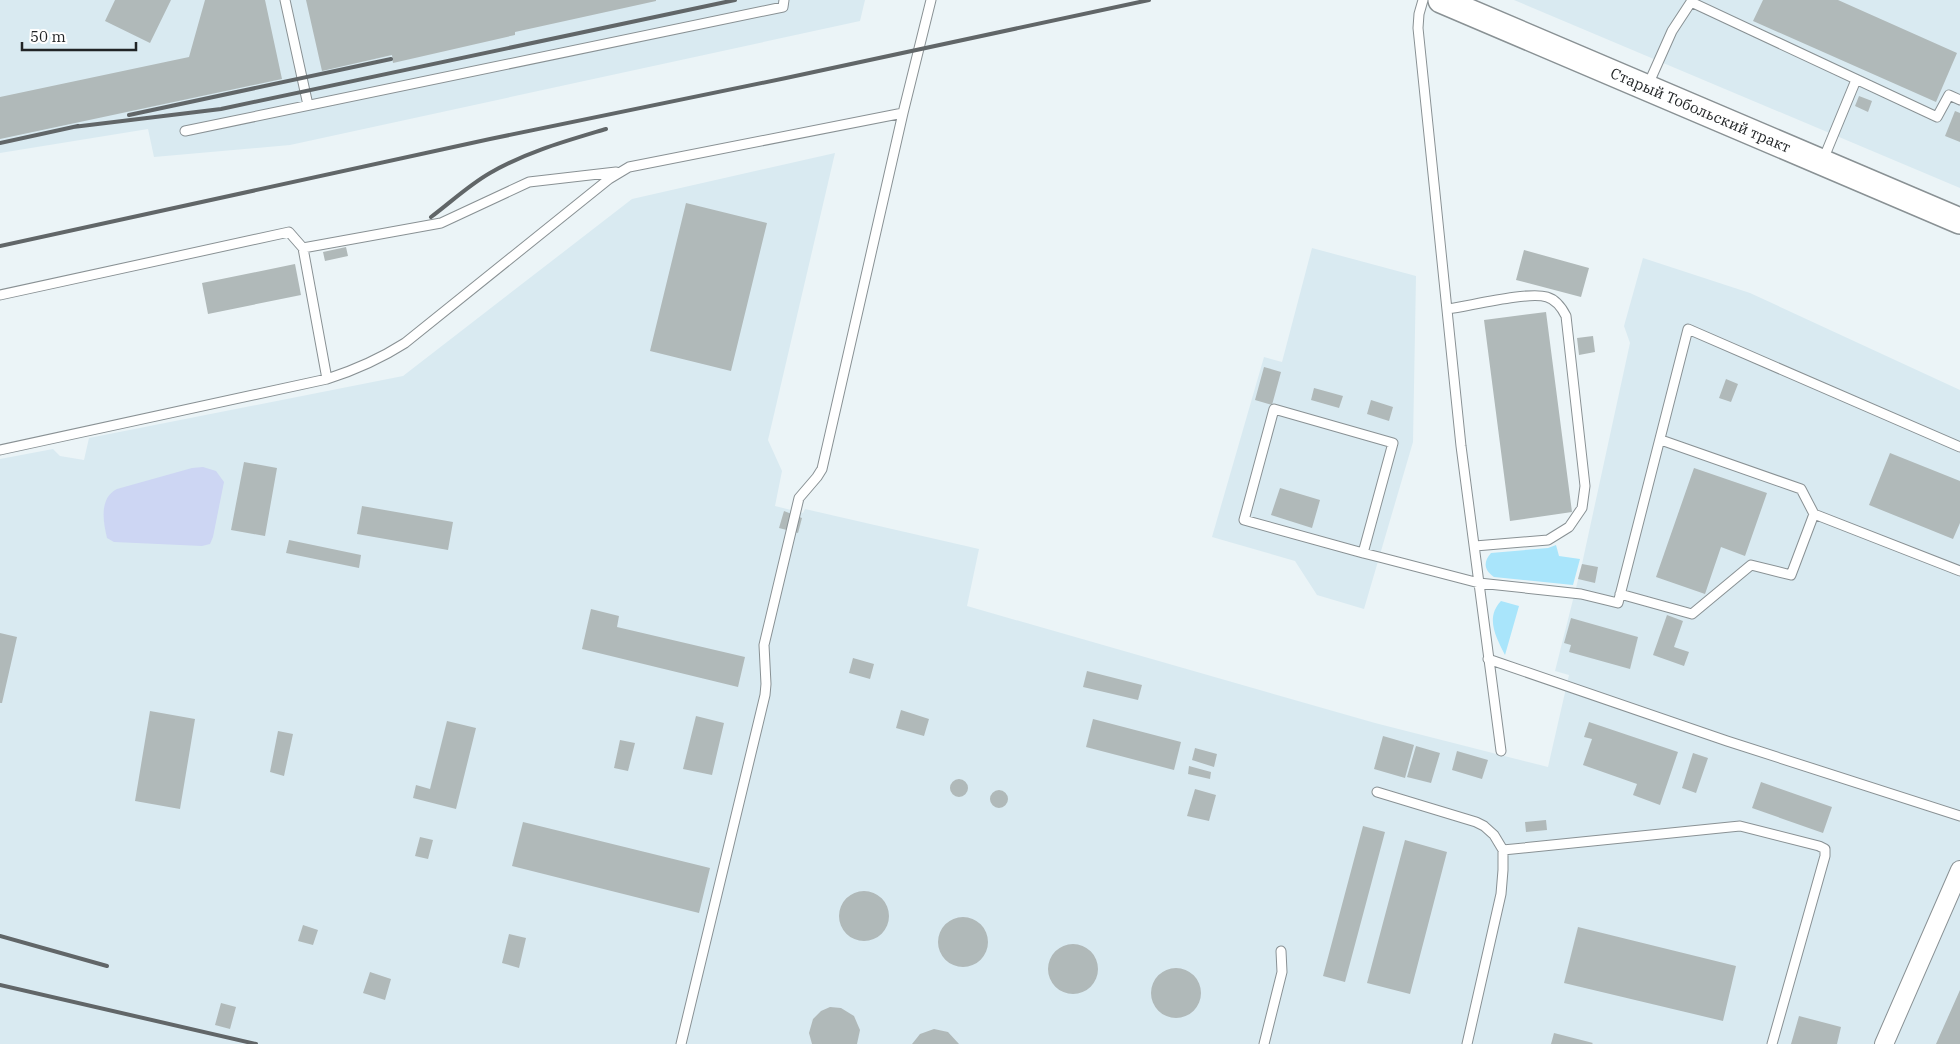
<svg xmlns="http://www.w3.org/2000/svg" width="1960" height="1044" viewBox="0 0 1960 1044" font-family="'IBM Plex Serif',serif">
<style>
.built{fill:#d9eaf1}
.green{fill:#a9e5fb}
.water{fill:#cdd6f3}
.building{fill:#b0b9b9}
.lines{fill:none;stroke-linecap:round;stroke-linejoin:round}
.lane-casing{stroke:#899194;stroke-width:11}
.street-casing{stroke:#899194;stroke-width:20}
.secondary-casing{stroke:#899194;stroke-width:28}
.lane{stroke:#fff;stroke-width:9}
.street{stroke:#fff;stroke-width:18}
.secondary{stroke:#fff;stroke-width:25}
.rail{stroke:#616668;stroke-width:4}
.labels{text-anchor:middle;stroke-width:4;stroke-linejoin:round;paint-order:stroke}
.street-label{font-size:15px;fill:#212426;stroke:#fff}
</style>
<rect width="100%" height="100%" fill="#ebf4f7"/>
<!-- built -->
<path class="built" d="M0,0H865L860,21L290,145L154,157L148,129L0,153Z
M1514,0H1960V188Z
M835,153L768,440L782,471L775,506L803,513L805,509L979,549L967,606L1375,723L1548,767L1569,675L1555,671L1582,564L1630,343L1624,326L1643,258L1750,293L1960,390V1044H0V459L53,449L60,456L84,460L89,438L403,376L632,199Z
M1312,248L1416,276L1413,442L1364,609L1317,595L1295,561L1212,537L1264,357L1282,362Z"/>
<!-- green -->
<path class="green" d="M1556,545L1559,556L1580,559L1573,585L1494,577C1484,570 1483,562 1491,553L1548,548Z
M1501,601L1519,606L1505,655C1496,637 1485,618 1501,601Z"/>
<!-- water -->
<path class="water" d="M203,467L216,471L224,482L213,537L210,544L202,546L114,542L107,538C103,521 99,498 117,489L192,468Z"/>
<!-- building -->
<path class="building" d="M115,0H171L150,43L105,21Z
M205,0H265L282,79L0,139V97L189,57Z
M306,0H656V1L515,32V35L393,63L392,55L322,71Z
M1763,0H1838L1957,53L1936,102L1753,21Z
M1859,96L1872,101L1868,112L1855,106Z
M1955,111L1960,113V142L1945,136Z
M686,203L767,223L731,371L650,351Z
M346,247L348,256L325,261L323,252Z
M1524,250L1589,268L1581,297L1516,280Z
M295,264L301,295L208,314L202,283Z
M1546,312L1572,512L1510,521L1484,320Z
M1593,336L1595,352L1579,355L1577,338Z
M1264,367L1281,372L1272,405L1255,400Z
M1726,379L1738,384L1731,402L1719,398Z
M1314,388L1343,396L1339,408L1311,400Z
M1371,400L1393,407L1389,421L1367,414Z
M1890,453L1960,481V523L1953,539L1869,505Z
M244,462L277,468L265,536L231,530Z
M1694,468L1767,493L1745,556L1721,547L1705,594L1656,577Z
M1280,488L1320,500L1312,528L1271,515Z
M362,506L453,522L448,550L357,534Z
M784,511L802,518L798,533L779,528Z
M289,540L361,555L359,568L286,553Z
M1582,564L1598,567L1595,583L1578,579Z
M591,609L619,616L617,627L745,657L738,687L582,649Z
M1667,615L1683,621L1674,647L1689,652L1684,666L1653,655Z
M1571,618L1638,637L1630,669L1569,652L1571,645L1564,643Z
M0,633L17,637L2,703H0Z
M853,658L874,664L870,679L849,673Z
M1087,671L1142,685L1138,700L1083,687Z
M901,710L929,719L924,736L896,728Z
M150,711L195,719L180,809L135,801Z
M696,716L724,723L712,775L683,769Z
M1093,719L1181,742L1174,770L1086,747Z
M447,721L476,728L456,809L413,798L416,785L430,789Z
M1589,722L1678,752L1660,805L1633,795L1637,784L1583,765L1592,739L1584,737Z
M278,731L293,734L284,776L270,772Z
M1383,736L1414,745L1405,778L1374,769Z
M620,740L635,743L628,771L614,768Z
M1416,746L1440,753L1431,783L1407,777Z
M1195,748L1217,754L1214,767L1192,760Z
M1457,751L1488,760L1482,779L1452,770Z
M1693,753L1708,758L1696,793L1682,788Z
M1189,766L1211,772L1210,779L1188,774Z
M950 788a9 9 0 1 1 18 0a9 9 0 1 1-18 0Z
M1761,782L1832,807L1823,833L1752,808Z
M1195,789L1216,795L1209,821L1187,816Z
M990 799a9 9 0 1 1 18 0a9 9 0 1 1-18 0Z
M1546,820L1547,830L1526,832L1525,822Z
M523,822L710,868L699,913L512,866Z
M1363,826L1385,832L1345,982L1323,976Z
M420,837L433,840L428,859L415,856Z
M1405,840L1447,852L1410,994L1367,983Z
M839 916a25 25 0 1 1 50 0a25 25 0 1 1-50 0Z
M938 942a25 25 0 1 1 50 0a25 25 0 1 1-50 0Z
M303,925L318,930L313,945L298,941Z
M1578,927L1736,966L1723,1021L1564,983Z
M509,934L526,938L519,968L502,963Z
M1048 969a25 25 0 1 1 50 0a25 25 0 1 1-50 0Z
M1151 993a25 25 0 1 1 50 0a25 25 0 1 1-50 0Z
M370,972L391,979L385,1000L363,993Z
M1960,990V1044H1936Z
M221,1003L236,1007L230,1029L215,1025Z
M830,1007L841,1008L854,1016L860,1030L857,1044H812L809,1033L813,1019L821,1011Z
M1799,1016L1841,1027L1837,1044H1791Z
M934,1029L948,1032L959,1044H912L920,1034Z
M1554,1033L1593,1043L1592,1044H1551Z"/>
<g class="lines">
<!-- lane casing -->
<g class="lane-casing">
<path id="lane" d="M285,0L308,105
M1423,0L1419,14L1418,28L1461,446L1501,751
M1648,85L1672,31L1691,2L1937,117L1949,95L1960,100
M185,131L783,7L784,0
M1823,160L1856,80
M303,248L327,379
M0,295L289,232L303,248L441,223L529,182L616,172
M1448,309C1470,306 1528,291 1547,297C1557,300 1562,308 1566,316L1585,486L1582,508L1569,527L1548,540L1475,546
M1661,440L1801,489L1814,514L1960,571
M0,450L327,379C355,370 380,359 405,343L609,179L629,167L903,113
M1363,553L1393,443L1274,409L1244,520L1363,553L1379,557L1479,583L1581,594L1618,603L1688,329L1960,447
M1620,594L1692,614L1751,565L1791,575L1814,514
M1488,659L1727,741L1960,816
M1377,792L1476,822L1484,826L1494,835L1503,850V870L1501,894L1467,1044
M1503,850L1740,826L1819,846L1825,849V856L1772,1044
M681,1044L765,695L766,684L764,645L799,498L817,477L822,469L903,113L931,0
M1264,1044L1282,972L1281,951"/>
</g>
<!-- street casing -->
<g class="street-casing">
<path id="street" d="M1884,1044L1960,870"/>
</g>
<!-- secondary casing -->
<g class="secondary-casing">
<g id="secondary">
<path id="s1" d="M1441,0L1960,221"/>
</g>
</g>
<!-- lane -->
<use href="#lane" class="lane"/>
<!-- street -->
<use href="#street" class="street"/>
<!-- secondary -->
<use href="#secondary" class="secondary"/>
<!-- rail -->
<path class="rail" d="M129,115L391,59
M73,127L221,109L735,0
M0,143L78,126
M431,217C451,202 469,185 490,173C526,152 566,141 606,129
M0,246L490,139L786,78L1149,0
M0,936L107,966
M0,985L256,1044"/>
</g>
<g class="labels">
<!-- street labels -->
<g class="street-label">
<text dy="5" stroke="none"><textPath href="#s1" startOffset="282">Старый Тобольский тракт</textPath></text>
</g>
</g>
<!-- scale -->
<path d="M22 42v8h114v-8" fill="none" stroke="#212426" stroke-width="2.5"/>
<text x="30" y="42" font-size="15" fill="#212426" stroke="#ffffff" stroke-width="4" paint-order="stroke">50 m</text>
</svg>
